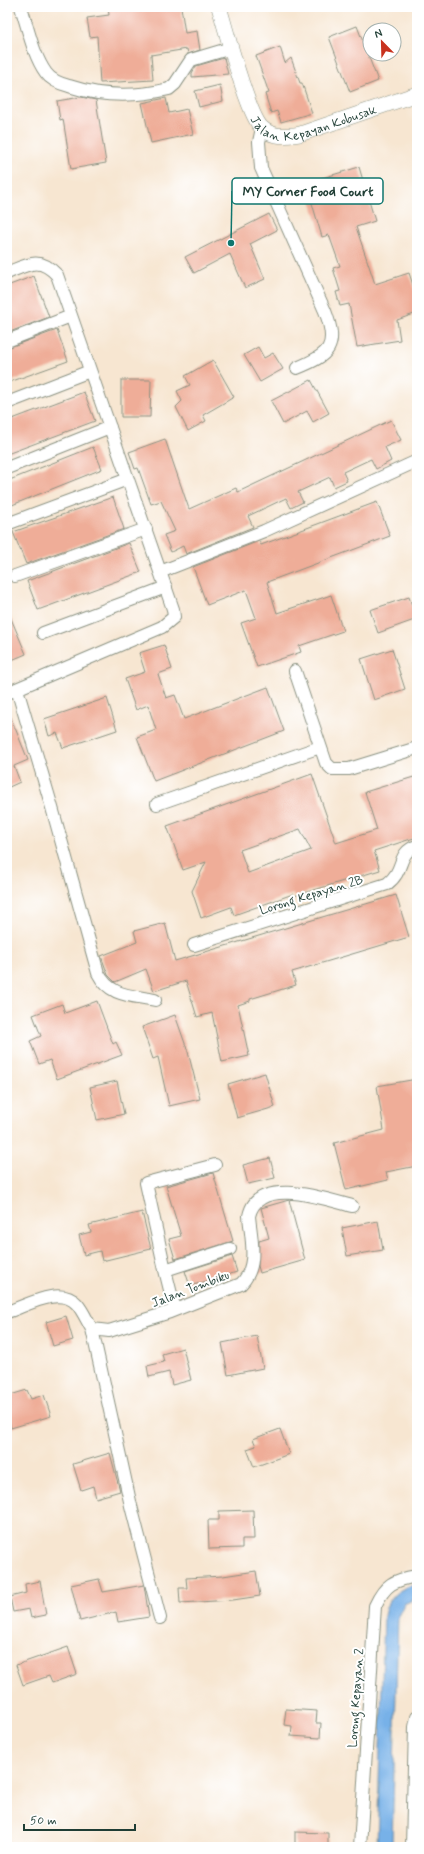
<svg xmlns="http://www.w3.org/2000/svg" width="424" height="1854" viewBox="0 0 424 1854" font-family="Mynerve,sans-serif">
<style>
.water{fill:#77b1e8;stroke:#4b778e}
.building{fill:#efad98;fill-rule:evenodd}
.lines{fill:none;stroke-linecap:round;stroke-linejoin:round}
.minor-casing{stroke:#8b9282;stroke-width:14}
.tertiary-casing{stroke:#8b9282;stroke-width:16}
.minor{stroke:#fff;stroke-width:12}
.tertiary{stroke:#fff;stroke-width:15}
.labels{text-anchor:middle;stroke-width:4;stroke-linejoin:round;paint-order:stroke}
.street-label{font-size:13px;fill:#1f3d34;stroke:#fff}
.leader{fill:none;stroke:#0f766e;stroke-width:1.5}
.callout-dot{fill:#0f766e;stroke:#fff;stroke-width:1.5}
.callout{fill:#fff;stroke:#0f766e;stroke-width:1.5}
.callout-label{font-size:14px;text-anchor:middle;font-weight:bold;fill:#1f3d34}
</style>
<rect width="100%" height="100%" fill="#fff"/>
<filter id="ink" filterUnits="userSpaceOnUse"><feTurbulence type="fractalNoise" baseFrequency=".025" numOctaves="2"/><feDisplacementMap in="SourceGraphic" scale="8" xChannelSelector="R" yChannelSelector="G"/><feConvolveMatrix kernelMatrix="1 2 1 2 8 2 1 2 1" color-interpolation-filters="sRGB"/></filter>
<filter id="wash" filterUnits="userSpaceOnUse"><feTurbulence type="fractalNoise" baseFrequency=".012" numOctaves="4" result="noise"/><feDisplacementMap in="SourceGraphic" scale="16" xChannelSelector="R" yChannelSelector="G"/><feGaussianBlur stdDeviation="0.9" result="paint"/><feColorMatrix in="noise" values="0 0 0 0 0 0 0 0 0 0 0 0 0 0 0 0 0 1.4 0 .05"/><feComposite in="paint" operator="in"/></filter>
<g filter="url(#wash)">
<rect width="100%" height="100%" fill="#f7e6d1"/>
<!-- water -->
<path class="water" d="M417,1584V1598L404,1604L398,1616L392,1847H377L384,1616C387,1597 399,1588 417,1584Z"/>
<g id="blocks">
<!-- building -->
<path class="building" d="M108,7H181L185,33L197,31L200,50L188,54L187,49L151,55L153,80L100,83L97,36L90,37L87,18L109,15Z
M357,26L378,81L350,92L329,37Z
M280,47L285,63L291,58L300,83H302L312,113L281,122L277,111L271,113L265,94L269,93L256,56Z
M224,58L228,74L192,77V73L196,66Z
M220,85L223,101L199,107L195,91Z
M81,97L96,100L106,163L71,169L63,119L60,120L57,101Z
M166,98L169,113L187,109L193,134L151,143L142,103Z
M359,167L375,221L356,227L375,284L409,273L417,297V313L397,320L400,340L357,347L349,304L340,306L336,292L340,291L333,268L340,266L329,235L322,237L306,183Z
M269,214L277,230L250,244L265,279L245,288L230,254L194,273L185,257Z
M34,276L49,317L7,333V286Z
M57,330L68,361L7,383V348Z
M258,347L264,358L273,353L283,369L260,382L244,355Z
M213,360L234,397L203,415L206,421L188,431L176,407L182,401L177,391L190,385L185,376Z
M121,380H151L150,417H121Z
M311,380L329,413L313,422L307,411L283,424L271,401Z
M84,392L95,421L7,454V421Z
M391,420L401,440L385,447L391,461L376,469L371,459L343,472L347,481L334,487L330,477L298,492L303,502L291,508L286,498L248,516L253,527L186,554L183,546L171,552L164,535L175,531L161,501L151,504L138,468L135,469L129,452L165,439L189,509L236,488L238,492Z
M93,447L102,469L7,507V481Z
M113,497L124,529L26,564L13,532Z
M377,502L390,536L267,582L277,613L331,595L343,631L299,646L301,652L257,667L241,623L256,618L246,590L207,605L193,567L259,541L261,545Z
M129,543L141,572L38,610L27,581Z
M409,597L417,619L378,633L370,610Z
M7,609L26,654L7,662Z
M164,645L172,669L158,674L166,698L175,695L184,719L268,687L284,731L154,781L137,737L156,730L148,705L136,710L125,679L145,672L139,653Z
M392,649L405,689L374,700L361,659Z
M107,698L117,730L63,748L57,733L49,736L44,719Z
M7,708L28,760L14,766L20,782L7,788Z
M312,774L336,843L377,830L365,792L417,776V837L374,851L380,870L294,896L293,894L234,915L231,907L201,918L192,891L206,862L183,870L167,826ZM300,829L311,850L248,873L240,850Z
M396,895L409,937L292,972L296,985L250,999V1001L238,1005L249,1056L222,1062L212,1013L197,1017L186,981L154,991L146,969L115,982L108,975L101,956L137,942L134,931L165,923L175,961Z
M97,1001L113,1044L116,1042L122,1055L57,1079L50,1060L39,1064L30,1041L41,1036L33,1015L62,1004L65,1013Z
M175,1015L188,1052L200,1099L169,1106L158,1057L153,1059L142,1027Z
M265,1073L275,1107L237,1118L228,1084Z
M417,1079V1166L386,1172L388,1180L346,1190L334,1143L384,1130L377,1086Z
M117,1081L124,1114L97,1120L90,1087Z
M270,1158L275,1178L248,1184L243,1165Z
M213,1173L233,1241L175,1259L169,1239L181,1236L166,1186Z
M289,1200L305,1260L260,1273L258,1266L259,1241L269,1238L261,1208Z
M142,1212L151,1249L102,1261L100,1251L84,1255L79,1235L91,1232L89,1225Z
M378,1221L383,1250L347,1256L342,1228Z
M232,1256L237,1272L190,1286L185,1271Z
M66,1316L73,1340L53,1346L46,1322Z
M257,1336L263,1368L228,1375L222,1343Z
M183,1348L191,1380L172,1385L169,1372L149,1377L147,1366L164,1362L162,1354Z
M27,1390L31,1399L44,1395L51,1416L11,1428L7,1413V1396Z
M280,1429L289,1454L254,1467L247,1449L256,1446L253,1439Z
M110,1453L120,1491L96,1498L93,1486L81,1490L73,1464Z
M253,1510L254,1539H242V1548L209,1549L208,1520H219V1511Z
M256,1571L260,1596L233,1600L180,1603L179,1588H187L186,1578L223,1576Z
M99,1579L103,1592L144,1585L149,1617L118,1622L116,1612L80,1621L71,1585Z
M40,1581L46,1615L31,1618L29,1609L13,1612L10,1597L26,1593L25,1584Z
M68,1647L77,1674L52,1683L49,1676L23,1685L16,1665Z
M286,1709L317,1711L316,1723H321L320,1738L291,1736L292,1726L284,1725Z
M295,1832L328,1833V1847H295Z"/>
</g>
</g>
<g filter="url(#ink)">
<use href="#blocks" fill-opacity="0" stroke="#8b9282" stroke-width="1"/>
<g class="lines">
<!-- minor casing -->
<g class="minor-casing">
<path id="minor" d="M21,7C28,28 33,55 46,73C51,80 61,84 69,86C102,97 136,97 169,89L175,84L191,60L231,48
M262,128L259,142L261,168L325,311C339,347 329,355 297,368
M7,273C28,264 40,256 57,275L173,609L174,617L162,627L7,693
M7,341L71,316
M7,403L90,371
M7,468L110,427
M7,524L128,479
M160,572L264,531L417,461
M15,576L146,529
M43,633L166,587
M295,671L326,763L332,769H349L417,748
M17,689L51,804L98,973C110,997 131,995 155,1000
M157,804L320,747
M194,945L387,884C406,870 396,853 417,846
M165,1270L230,1249
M175,1310L165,1270L146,1183L215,1165
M7,1312C26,1306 60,1285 77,1304C83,1311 87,1321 92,1329L109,1331L170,1312L241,1284C259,1266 251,1239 249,1216C257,1175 326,1199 352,1206
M92,1329L131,1506L160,1618
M360,1847L375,1606C385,1584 394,1580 417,1576
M412,1847L415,1727L417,1717"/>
</g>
<!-- tertiary casing -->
<g class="tertiary-casing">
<g id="tertiary">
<path id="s1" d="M219,7C226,29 248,116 262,128C273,138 286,136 300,134L417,94"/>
</g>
</g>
<!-- minor -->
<use href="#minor" class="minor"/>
<!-- tertiary -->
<use href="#tertiary" class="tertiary"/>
</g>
</g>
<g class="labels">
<!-- street labels -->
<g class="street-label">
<text dy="5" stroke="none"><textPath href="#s1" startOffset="182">Jalan Kepayan Kobusak</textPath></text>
<text transform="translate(311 894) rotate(-17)" y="5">Lorong Kepayan 2B</text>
<text transform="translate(190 1288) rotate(-21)" y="5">Jalan Tombiku</text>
<text transform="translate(355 1698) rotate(-86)" y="5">Lorong Kepayan 2</text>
</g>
</g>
<!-- callouts -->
<path class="leader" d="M231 243L232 191"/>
<circle class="callout-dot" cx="231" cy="243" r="4"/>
<rect class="callout" x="232" y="178" width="151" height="26" rx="4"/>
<g class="callout-label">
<text x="308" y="196">MY Corner Food Court</text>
</g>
<!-- margin -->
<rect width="424" height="1854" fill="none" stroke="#fff" stroke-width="24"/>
<!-- north arrow -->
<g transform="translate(382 42) rotate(337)"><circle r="19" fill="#ffffff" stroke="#a5b1ae"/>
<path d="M0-3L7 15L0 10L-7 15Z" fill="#c8321e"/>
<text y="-6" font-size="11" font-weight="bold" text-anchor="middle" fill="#1f3d34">N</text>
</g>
<!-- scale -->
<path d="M24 1824v6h111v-6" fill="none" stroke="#1f3d34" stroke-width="2"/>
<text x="30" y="1824" font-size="12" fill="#1f3d34" stroke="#ffffff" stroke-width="3" paint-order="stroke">50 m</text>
</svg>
